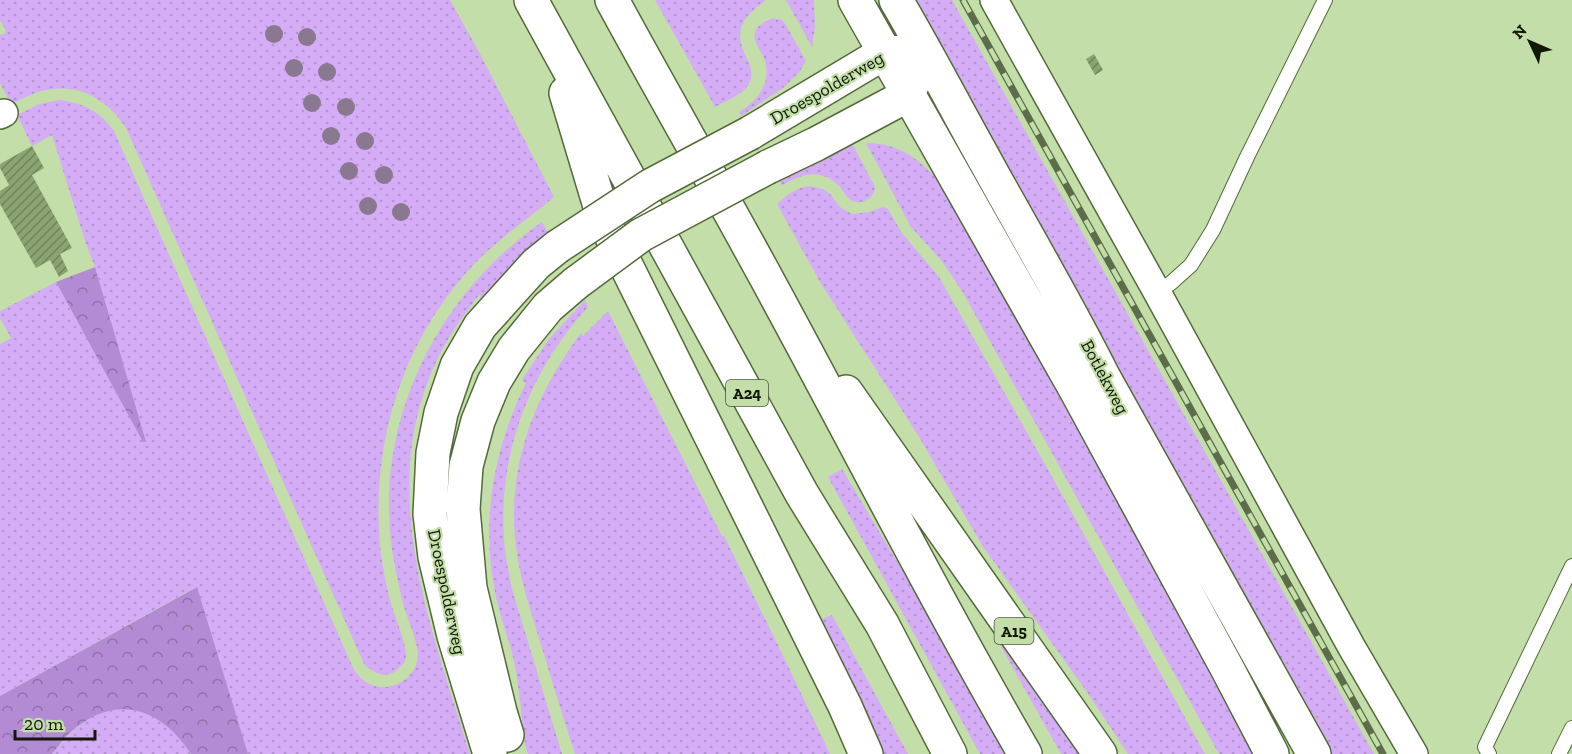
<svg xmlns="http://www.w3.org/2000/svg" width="1572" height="754" viewBox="0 0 1572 754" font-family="'Zilla Slab',serif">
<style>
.grass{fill:url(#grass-dots)}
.forest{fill:url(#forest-crowns)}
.building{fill:url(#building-hatch)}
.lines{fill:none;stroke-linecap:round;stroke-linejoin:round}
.service-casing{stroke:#546a3b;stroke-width:16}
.minor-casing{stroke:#546a3b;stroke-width:30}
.secondary-casing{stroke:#546a3b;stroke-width:36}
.motorway-casing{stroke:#546a3b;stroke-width:36}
.service{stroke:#fff;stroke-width:14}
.minor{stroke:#fff;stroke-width:27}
.secondary{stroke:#fff;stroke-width:33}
.motorway{stroke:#fff;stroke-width:33}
.rail-casing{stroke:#5d6d4b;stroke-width:7}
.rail{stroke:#c4dea9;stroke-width:4.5;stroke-dasharray:14;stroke-linecap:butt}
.secondary-bridge-casing{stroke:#546a3b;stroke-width:36;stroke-linecap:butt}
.secondary-bridge{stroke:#fff;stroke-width:33}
.tree{fill:#89788f}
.labels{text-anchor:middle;stroke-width:4.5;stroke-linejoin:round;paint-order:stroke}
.shield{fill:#c4dea9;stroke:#475437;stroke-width:1.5}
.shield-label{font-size:16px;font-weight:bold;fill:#111906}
.street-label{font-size:18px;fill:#111906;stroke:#c4dea9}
</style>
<defs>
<pattern id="grass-dots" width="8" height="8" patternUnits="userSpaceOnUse" patternTransform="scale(1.5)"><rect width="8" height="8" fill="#d5adf6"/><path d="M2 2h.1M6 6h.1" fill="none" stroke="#b694d1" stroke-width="1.8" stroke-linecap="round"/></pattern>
<pattern id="forest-crowns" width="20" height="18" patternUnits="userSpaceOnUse" patternTransform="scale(1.5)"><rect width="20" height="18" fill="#b38bd4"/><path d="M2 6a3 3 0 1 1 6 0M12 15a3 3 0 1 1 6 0" fill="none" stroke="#9071aa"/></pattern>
<pattern id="building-hatch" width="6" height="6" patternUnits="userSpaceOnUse" patternTransform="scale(1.5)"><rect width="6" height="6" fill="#8ba371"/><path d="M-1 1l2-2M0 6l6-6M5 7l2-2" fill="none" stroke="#70845b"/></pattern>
</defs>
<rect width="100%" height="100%" fill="#c4dea9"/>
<!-- grass -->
<path class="grass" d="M0,0H450L479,52L554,197C528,219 501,237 477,261C403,338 371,440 380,546C382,565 386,585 391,604C395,617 407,645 406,657C405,662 403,665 399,668C388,680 374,674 364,664L126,128C108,100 80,83 46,90C34,92 22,99 11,104L0,83V35L4,34L6,31L0,20Z
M655,0H766C741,19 733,29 747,59C751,66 753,74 750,82C744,94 726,101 715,107Z
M786,0H814L815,27L812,47Z
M903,0H952L1374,754H1326Z
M773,18L782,20L786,25L806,61L798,74H797L783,88L741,116L739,112C758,101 773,81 764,58C761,50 752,41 755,32C757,25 767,21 773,18Z
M59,100C86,104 98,110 114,131L354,670C359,676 364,682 372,685C392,693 417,678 418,655C418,643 408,619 404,607C399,588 395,569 392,549C374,421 437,295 542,222L550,236L485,301L479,295C463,316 448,337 437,360C375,490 431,626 470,754H248L196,587L0,696V344L11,338L0,318V311L56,282L143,441L95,267L85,241L52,135L32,146L17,115L39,104Z
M866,143C904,143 924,164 948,191L1266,754H1219L962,291L941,260L911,227Z
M853,145L875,187C875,196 865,204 855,202C847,200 844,191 839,186C820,167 802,174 782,185L780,181L841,148Z
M810,186L823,189L830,194L840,207L852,214L869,212L883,207L888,209L902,233L939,277L1055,482L1205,754H1128L1089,695L982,545L919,437L820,282L777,204C787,195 797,187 810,186Z
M585,300L588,307C530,370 498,453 504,539C505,556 509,573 512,589L562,754H528L525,745C522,720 520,696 516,672C512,646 501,622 496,597C480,523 493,450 526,383L522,380L549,339Z
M608,311L722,536H724L776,641L830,754H575C563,718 552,681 541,645C531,612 520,580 516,547C506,467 534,396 581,333L583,336Z
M842,469L908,580L1006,754H980L828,477Z
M962,577L1088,754H1061Z
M832,615L908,754H884L820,620Z
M123,708C155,712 174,726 191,754H52C66,737 82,719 104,711C109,709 117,709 123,708Z"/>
<!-- forest -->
<path class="forest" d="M95,267L146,442H143L56,282Z
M197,587L248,754H191C161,707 114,692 70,733C63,739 58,747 52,754H0V696Z"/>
<!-- building -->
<path class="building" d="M1094,54L1103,70L1095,75L1086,59Z
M32,146L44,168L32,175L72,248L60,254L68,271L59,277L50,260L36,268L0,204V191L9,185L0,168V164Z"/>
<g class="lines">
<!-- service casing -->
<g class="service-casing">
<path id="service" d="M1157,292L1171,283L1191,265L1213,230L1247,157L1325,0
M1489,754L1485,747L1572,566
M1559,754L1572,728"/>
</g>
<!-- minor casing -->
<g class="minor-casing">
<path id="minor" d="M994,0L1157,292L1351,646L1414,754
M0,115L4,113"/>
</g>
<!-- secondary casing -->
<g class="secondary-casing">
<path id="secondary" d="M855,0L1076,390L1227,668L1272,754
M896,0C928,54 956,109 987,164C1026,235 1067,304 1103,376L1314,754
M750,133L884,53L906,52
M768,167L816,144L908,95L916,75
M507,735L500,712L470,588L463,509L466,466L478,421L494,382L514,349L548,307L576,283
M490,754L454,636L435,557L430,514L433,453L441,413L457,366L480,326L536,264L557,247"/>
</g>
<!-- motorway casing -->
<g class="motorway-casing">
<path id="motorway" d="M531,0L802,494L882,624L950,754
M612,0C663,94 717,187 768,281C854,439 935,599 1025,754
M566,93L605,223L845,706L866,754
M846,392L1100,754"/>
</g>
<!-- service -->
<use href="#service" class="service"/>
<!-- minor -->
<use href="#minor" class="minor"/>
<!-- secondary -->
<use href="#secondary" class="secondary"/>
<!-- motorway -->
<use href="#motorway" class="motorway"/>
<!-- rail casing -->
<g class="rail-casing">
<path id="rail" d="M963,0L1383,754"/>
</g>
<!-- rail -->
<use href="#rail" class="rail"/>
<!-- secondary-bridge casing -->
<g class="secondary-bridge-casing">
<path id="secondary-bridge" d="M557,247L650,186L750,133
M576,283L641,235L768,167"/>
</g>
<!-- secondary-bridge -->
<use href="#secondary-bridge" class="secondary-bridge"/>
</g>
<!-- trees -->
<g class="tree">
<circle cx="274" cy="34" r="9"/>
<circle cx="307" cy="37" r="9"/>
<circle cx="294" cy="68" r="9"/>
<circle cx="327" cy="72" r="9"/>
<circle cx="312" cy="103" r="9"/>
<circle cx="346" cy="107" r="9"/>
<circle cx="331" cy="136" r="9"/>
<circle cx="365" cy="141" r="9"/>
<circle cx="349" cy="171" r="9"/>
<circle cx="384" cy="175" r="9"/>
<circle cx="368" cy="206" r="9"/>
<circle cx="401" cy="212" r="9"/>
</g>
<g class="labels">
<!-- shield labels -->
<g class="shield">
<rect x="726" y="380" width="42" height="26" rx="4.5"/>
<rect x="994.5" y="618" width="39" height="26" rx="4.5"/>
</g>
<g class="shield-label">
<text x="747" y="399">A24</text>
<text x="1014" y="637">A15</text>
</g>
<!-- street labels -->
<g class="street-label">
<text transform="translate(827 88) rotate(-30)" y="6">Droespolderweg</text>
<text transform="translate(1105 377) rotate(62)" y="6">Botlekweg</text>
<text transform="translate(447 592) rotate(78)" y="6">Droespolderweg</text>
</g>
</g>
<!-- north arrow -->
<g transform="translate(1530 42) rotate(314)" stroke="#c4dea9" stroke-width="4.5" paint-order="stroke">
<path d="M0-4.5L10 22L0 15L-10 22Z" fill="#111906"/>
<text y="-9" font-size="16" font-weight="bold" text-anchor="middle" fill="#111906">N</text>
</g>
<!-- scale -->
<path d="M15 730v9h80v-9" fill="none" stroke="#111906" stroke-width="3"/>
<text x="24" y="730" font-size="18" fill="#111906" stroke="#c4dea9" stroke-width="4.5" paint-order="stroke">20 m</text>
</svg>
